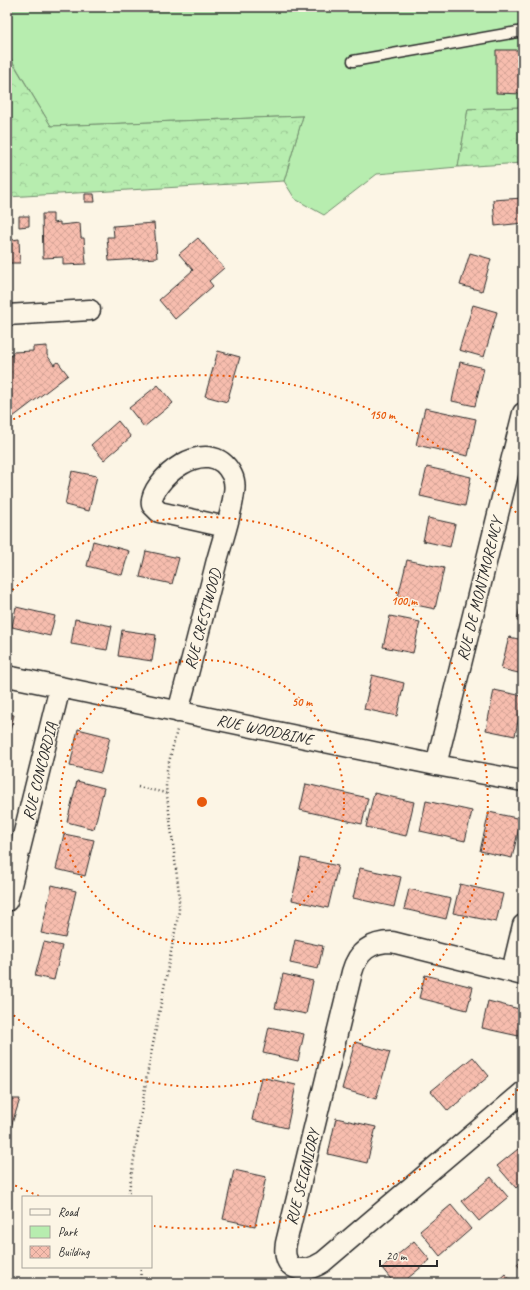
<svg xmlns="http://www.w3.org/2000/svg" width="530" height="1290" viewBox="0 0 530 1290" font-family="Caveat,sans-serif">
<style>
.green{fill:#b7edaf;stroke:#718c6d}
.forest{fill:url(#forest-crowns);stroke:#718c6d}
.building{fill:url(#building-cross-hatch);stroke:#2b2b2b}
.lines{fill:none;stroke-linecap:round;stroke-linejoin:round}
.service-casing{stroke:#2b2b2b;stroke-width:13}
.minor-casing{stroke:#2b2b2b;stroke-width:23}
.path{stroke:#2b2b2b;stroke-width:2.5;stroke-dasharray:1 3;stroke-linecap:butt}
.service{stroke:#fcf5e5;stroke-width:10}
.minor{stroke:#fcf5e5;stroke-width:20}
.ring{fill:none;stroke:#e8590c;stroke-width:2;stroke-dasharray:2 4}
.labels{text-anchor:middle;stroke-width:3;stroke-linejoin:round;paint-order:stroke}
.street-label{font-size:16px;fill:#2b2b2b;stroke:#fcf5e5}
.centre{fill:#e8590c;stroke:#fcf5e5;stroke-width:2}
.ring-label{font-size:12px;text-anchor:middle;font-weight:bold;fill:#e8590c;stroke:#fcf5e5;stroke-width:3;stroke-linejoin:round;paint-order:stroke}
</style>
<defs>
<pattern id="forest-crowns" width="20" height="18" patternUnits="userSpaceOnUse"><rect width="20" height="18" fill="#b7edaf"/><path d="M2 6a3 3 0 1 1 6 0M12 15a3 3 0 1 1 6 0" fill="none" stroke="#9ecb97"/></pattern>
<pattern id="building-cross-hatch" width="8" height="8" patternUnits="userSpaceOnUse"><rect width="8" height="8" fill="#f7bdae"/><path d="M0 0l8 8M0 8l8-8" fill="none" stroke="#d4a396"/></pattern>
</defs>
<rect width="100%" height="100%" fill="#fcf5e5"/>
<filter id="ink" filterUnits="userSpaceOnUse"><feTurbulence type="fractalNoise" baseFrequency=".025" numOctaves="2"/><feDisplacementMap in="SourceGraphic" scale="8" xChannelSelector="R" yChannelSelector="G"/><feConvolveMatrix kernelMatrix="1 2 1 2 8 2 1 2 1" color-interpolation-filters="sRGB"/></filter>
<g filter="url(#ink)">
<!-- green -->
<path class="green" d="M7,7H523V107L468,109L458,167L377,174L324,215L295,199L284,181L303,116L51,126L7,52Z"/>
<!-- forest -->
<path class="forest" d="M7,53L51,126L303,116L284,181L7,197Z
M523,107V163L458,167L468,109Z"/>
<!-- building -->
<path class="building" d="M496,50H523V94L496,93Z
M85,194H94L95,202H85Z
M523,198V223L495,226L493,200Z
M42,214H53V223L60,222V225L80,223L81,238H84L86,264L63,265V257L43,258Z
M19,216H29V226L19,227Z
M154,223L157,258L109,261L107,237H114L113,226Z
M7,234H11L12,240L19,239L20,263H7Z
M198,238L224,268L209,281L213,286L175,319L159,300L193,270L179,254Z
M470,253L491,259L482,291L460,285Z
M473,305L497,312L484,357L459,350Z
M47,346V355L54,365L58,362L68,375L13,417L7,409V356L12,355L13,352L33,351V347Z
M218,351L240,357L227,402L205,396Z
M460,362L484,368L475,406L452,401Z
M158,385L173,403L144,427L129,408Z
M425,408L476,419L468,456L416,445Z
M118,421L131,437L104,460L91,445Z
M427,467L471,477L465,506L420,496Z
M72,471L97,476L89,511L65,505Z
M428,518L455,524L450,547L423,541Z
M93,541L129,551L122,575L87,566Z
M146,551L179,558L172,584L140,577Z
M407,560L444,568L435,609L397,601Z
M523,592V622L517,621Z
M16,607L55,616L50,636L12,627Z
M390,616L420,622L413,653L383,647Z
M75,619L112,626L107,650L71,644Z
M122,630L156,635L152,661L118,656Z
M509,637L523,640V674L501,669Z
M372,675L404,683L397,716L364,709Z
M494,690L523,696L515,736L486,730Z
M7,714L14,715L7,743Z
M78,729L110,737L101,773L70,766Z
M77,781L104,788L94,829L67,822Z
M306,784L368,798L362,824L300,810Z
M374,793L414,802L406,836L366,827Z
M426,801L472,811L465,841L420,831Z
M489,812L521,819L512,858L480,851Z
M64,834L94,840L85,876L56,869Z
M301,858L338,866L328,908L292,900Z
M360,868L401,877L394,907L353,898Z
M460,884L503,894L496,922L453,913Z
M52,885L76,891L65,938L41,933Z
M409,889L451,899L446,919L404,909Z
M295,940L323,946L318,969L290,963Z
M44,942L62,946L54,980L35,976Z
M283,974L313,981L306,1014L275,1008Z
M425,975L473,987L467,1010L419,998Z
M488,1001L523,1010V1037L482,1028Z
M269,1027L304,1034L298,1061L263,1053Z
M355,1042L390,1052L376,1099L342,1089Z
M473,1057L489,1076L448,1111L431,1091Z
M261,1077L296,1085L287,1128L252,1120Z
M7,1099H20L7,1139Z
M336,1118L376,1127L367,1163L328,1154Z
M523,1145V1182L516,1188L497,1166Z
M234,1170L266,1177L255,1226L223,1219Z
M491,1177L508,1197L479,1221L462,1201Z
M451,1205L471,1229L440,1256L420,1231Z
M414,1241L430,1260L402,1283H394L382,1268Z
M523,1259V1272L517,1264Z
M505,1274L513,1283H495Z
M362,1279L366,1283H357Z"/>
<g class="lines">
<!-- service casing -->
<g class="service-casing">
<path id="service" d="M353,61L523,31"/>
</g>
<!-- minor casing -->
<g class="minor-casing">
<path id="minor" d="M7,315L90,310
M7,676L436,765L523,781
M178,712C191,662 204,613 216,564C222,541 231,517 234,493C235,487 235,481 232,475C209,429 147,483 152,505L159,512L226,527
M436,765L523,413
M7,901L60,687
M512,971L523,925
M523,975L392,942C370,942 358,951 352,972L286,1243C281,1271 303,1275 323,1262L523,1092"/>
</g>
<!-- path -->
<path class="path" d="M138,787L166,793
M128,1197L147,1075L179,911V893L166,787L167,770L177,730
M140,1283L141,1267"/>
<!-- service -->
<use href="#service" class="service"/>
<!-- minor -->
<use href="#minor" class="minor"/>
</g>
</g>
<!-- distance rings -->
<g class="ring">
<circle cx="202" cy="802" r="142"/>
<path d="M8 594A285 285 0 1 1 8 1010"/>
<path d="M522 1085A427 427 0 0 1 154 1226M39 1196A427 427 0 0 1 8 1182M8 422A427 427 0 0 1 522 519"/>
</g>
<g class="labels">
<!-- street labels -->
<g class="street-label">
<text transform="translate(479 589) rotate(-76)" y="6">RUE DE MONTMORENCY</text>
<text transform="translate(202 619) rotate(-75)" y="6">RUE CRESTWOOD</text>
<text transform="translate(265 729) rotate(12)" y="6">RUE WOODBINE</text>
<text transform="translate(39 771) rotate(-76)" y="6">RUE CONCORDIA</text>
<text transform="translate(302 1177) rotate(-76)" y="6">RUE SEIGNIORY</text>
</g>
</g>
<circle cx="202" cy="802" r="6" class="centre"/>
<g class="ring-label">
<text x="382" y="419">150 m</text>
<text x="404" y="605">100 m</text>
<text x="302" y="706">50 m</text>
</g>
<!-- margin -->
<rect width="530" height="1290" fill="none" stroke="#fcf5e5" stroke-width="24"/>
<rect x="12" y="12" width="506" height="1266" fill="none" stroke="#2b2b2b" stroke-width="1.5" filter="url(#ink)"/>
<!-- legend -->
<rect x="22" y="1196" width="130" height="72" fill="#fcf5e5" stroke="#a8a49b"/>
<rect x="30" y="1209" width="20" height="6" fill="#fcf5e5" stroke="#a8a49b"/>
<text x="58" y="1216" font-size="12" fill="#2b2b2b">Road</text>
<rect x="30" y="1226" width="20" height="12" fill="#b7edaf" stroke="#a8a49b"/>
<text x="58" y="1236" font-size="12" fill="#2b2b2b">Park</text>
<rect x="30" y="1246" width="20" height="12" fill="url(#building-cross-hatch)" stroke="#a8a49b"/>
<text x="58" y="1256" font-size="12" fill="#2b2b2b">Building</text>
<!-- scale -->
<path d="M380 1260v6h57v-6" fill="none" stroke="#2b2b2b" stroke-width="2"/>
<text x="386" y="1260" font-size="12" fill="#2b2b2b" stroke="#fcf5e5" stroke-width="3" paint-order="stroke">20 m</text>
</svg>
